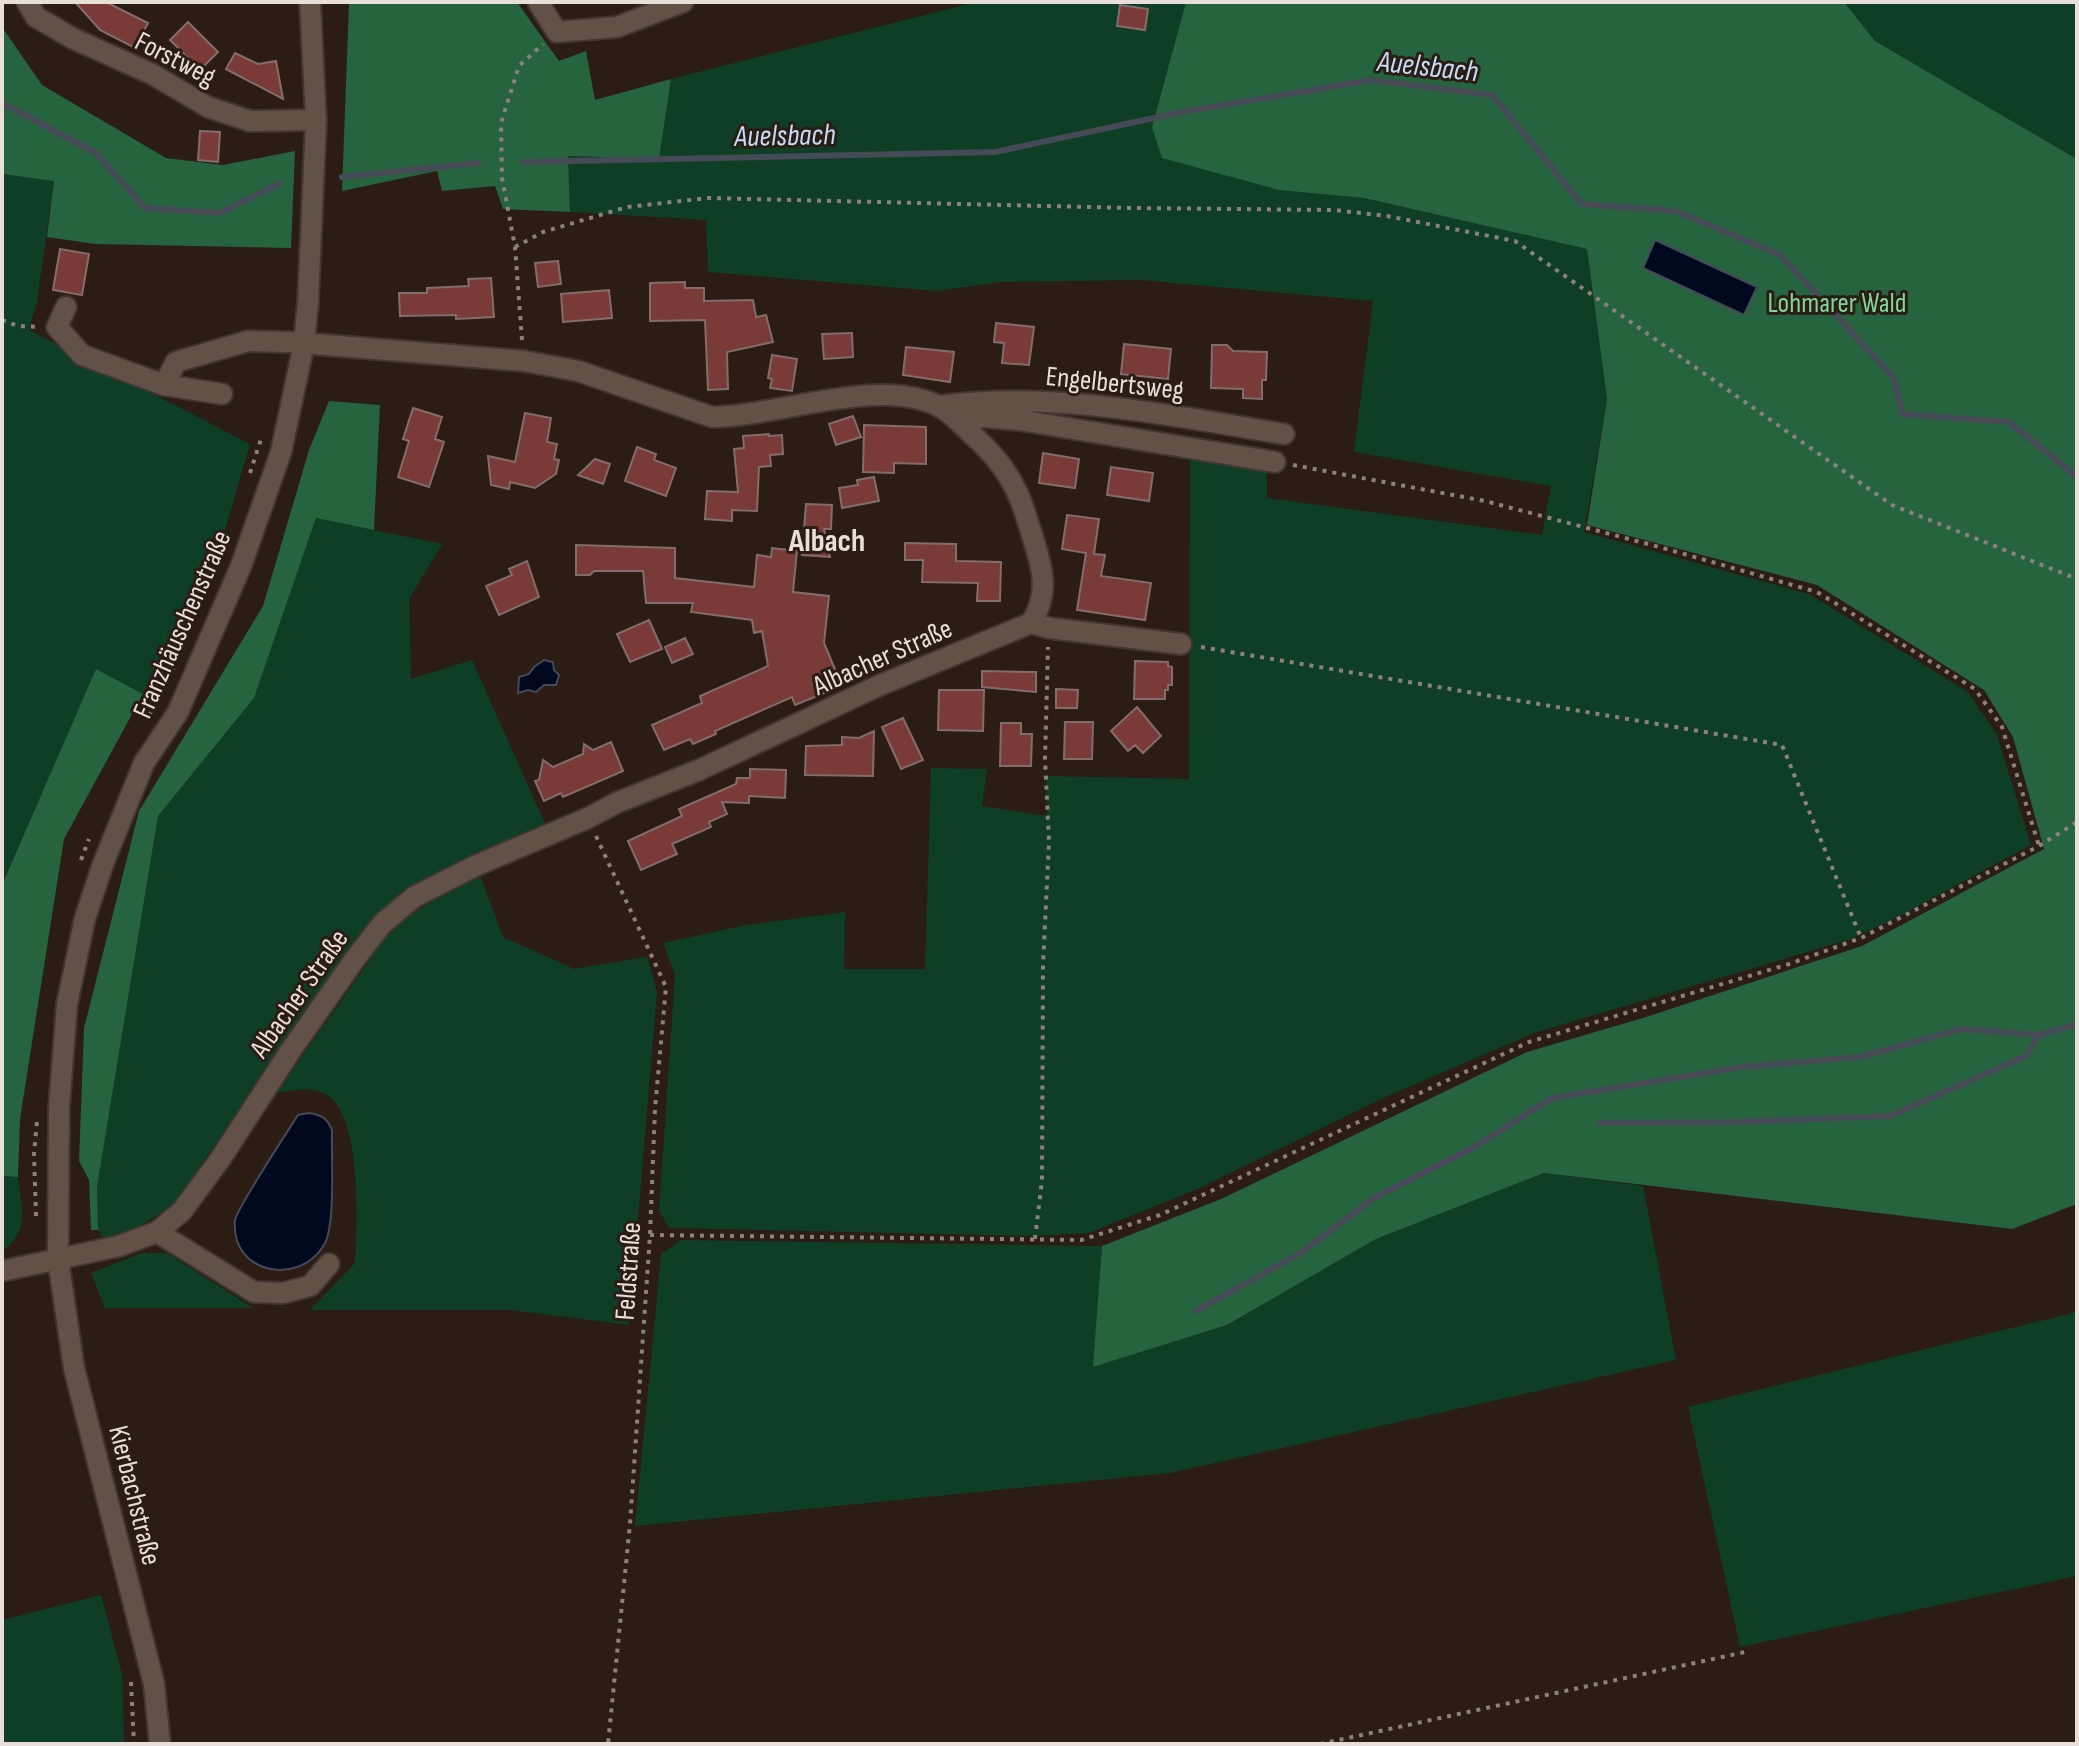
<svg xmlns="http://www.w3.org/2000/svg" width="2079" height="1746" viewBox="0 0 2079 1746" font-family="'Sofia Sans Condensed',sans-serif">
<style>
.green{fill:#0e3f24}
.forest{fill:#25643e}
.water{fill:#00091e;stroke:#464956;stroke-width:2}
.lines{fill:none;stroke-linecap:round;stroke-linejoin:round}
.stream{stroke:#464956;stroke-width:6}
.building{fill:#793a38;stroke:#836d6c;stroke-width:2}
.minor-casing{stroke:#423631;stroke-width:24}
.path{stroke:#8e817a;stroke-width:4;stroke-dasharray:4 6;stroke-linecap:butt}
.minor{stroke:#625147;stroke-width:20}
.labels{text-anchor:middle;stroke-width:6;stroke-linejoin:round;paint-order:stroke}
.street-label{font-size:28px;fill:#e9dfd9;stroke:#2b1c14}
.park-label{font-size:28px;fill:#7ed69d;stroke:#2b1c14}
.water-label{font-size:30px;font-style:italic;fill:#c3ddf9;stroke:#2b1c14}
.quarter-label{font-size:32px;font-weight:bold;fill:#e9dfd9;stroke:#2b1c14}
</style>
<rect width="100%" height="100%" fill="#2b1c14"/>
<!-- green -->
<path class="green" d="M976,2H1186L1152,127L1279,190L1364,198L1587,249L1607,399L1584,532L1809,594L1968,692L1997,735L2031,845L1888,922L1848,940L1534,1033L1381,1099L1200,1188L1089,1233L1033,1236L669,1228L659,1210L675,975L663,943L746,925L845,912L844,969H925L931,768L987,769L982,806L1047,816L1046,776L1189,779L1190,453L1267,470V498L1542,535L1551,486L1354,452L1373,301L1140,280L1000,282L937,291L708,272L706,220L570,212L568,156L659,159L671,79Z
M1844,2H2077V159L1875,41Z
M2,174L54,181L37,301L29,330L250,444L210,582L143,694L96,670L2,885Z
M316,518L442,544L409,599L411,679L472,660L546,826L420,881L371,920L173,1205L138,1227L103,1240L98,1230L97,1187L158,816L254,698Z
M480,875L503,937L574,969L647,957L657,992L629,1325L510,1310H310L355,1263C357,1225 363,1114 325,1094C310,1086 292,1091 276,1093L394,926L442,894Z
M1544,1173L1643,1186L1676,1360L1170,1473L635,1526L661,1254L681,1240L1102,1246L1094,1367L1227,1325L1376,1239Z
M2,1176L18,1177C22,1209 30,1229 2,1252Z
M142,1253H167L253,1308H105L91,1273Z
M2077,1312V1576L1740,1647L1688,1407Z
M101,1595L122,1674L124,1744H2V1620Z"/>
<!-- forest -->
<path class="forest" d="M349,2H517L559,61L586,51L595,100L671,79L659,159L568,156L570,212L503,209L495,186L442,191L437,171L342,191Z
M1186,2H1844L1875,41L2077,159V1204L2012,1229L1544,1173L1376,1239L1227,1325L1093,1367L1102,1246L1221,1199L1527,1052L1643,1018L1862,946L2044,849L2013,737L1984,690L1817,585L1587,525L1607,399L1587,249L1364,198L1279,190L1162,158L1152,127Z
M2,27L42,85L166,158L223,165L295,151L291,248L95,244L47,237L54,181L2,174Z
M329,401L380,405L374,530L316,518L254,698L158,816L97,1187L98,1230H91L89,1180L79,1161L84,1028L139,811L263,606L309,450Z
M96,669L143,694L64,839L20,1119L18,1177L2,1176V885Z"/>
<!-- water -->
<path class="water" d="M1655,240L1757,287L1744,315L1643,268Z
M544,660L553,662L554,670L559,675L556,685H544L536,692L528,690L518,693L519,677L529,674L534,667Z
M309,1113C322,1115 327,1118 332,1130C331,1157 336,1225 324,1245C299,1287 230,1274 235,1220C237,1208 288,1131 298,1115Z"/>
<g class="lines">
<!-- stream -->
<path class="stream" d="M2,103L96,153L145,208L220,213L280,183
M523,162L995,152L1182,112L1371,80L1492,95L1582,204L1676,211L1780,255L1894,378L1902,414L2009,422L2077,477
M342,177L478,163
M1600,1123L1739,1122L1890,1116L2026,1056L2039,1035
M1196,1311L1302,1252L1374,1198L1471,1149L1552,1098L1743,1067L1860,1057L1961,1029L2039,1035L2077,1024"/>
</g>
<!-- building -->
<path class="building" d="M75,2H106L148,23L135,48L100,30Z
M1120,5L1148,9L1145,30L1117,26Z
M188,22L218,52L200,70L170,40Z
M235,53L258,64L276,61L283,99L226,69Z
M200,131L220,132L218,162L198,160Z
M60,249L89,254L82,295L53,290Z
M558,261L561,284L538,287L535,263Z
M491,278L494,317L456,319V315L400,316L399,293H427V288L469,286L468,279Z
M685,282V288H704V301L753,300L756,317L766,315L773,342L727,352L728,389L708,390L705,320L650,321V283Z
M609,290L612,318L563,322L561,294Z
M996,323L1034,327L1029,365L1002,363L1004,343L994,342Z
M852,333L853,357L824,359L822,334Z
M1124,344L1171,349L1168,379L1121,374Z
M1212,345H1227L1233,351L1267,352L1266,380H1262V399L1243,398V389L1211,388Z
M906,347L954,352L950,382L903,375Z
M772,355L797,359L792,391L770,388L772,379L768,378Z
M413,408L442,417L435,439L444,442L429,487L398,477L409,441L403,439Z
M525,413L551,418L547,442L557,444L554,459L559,460L556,474L535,488L510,482L509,489L491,485L488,456L515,462Z
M853,416L861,437L836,445L829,424Z
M864,425L926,427V464L894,463V473L863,472Z
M769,434V436L782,435L783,454L770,455L771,466L759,467L757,511L732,510V521L705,519L707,491L738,492L734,449L744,448L743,436Z
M637,447L656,454L654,460L676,468L666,496L625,481Z
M1043,453L1079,459L1075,488L1039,483Z
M595,459L610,464L603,484L578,475Z
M1111,467L1153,473L1149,501L1107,495Z
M874,477L879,501L842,508L839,488L858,485L857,480Z
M806,504L832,505L831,529H824L830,557L802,555Z
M1067,515L1099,519L1094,554L1105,555L1101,576L1151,583L1145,620L1077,610L1086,553L1062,549Z
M905,543L956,544V561L1001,562L1000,601H977L978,583L922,582L923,560H905Z
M576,545L675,548V578L754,587L757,555L771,557L772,548L797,551L793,592L829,596L824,643L842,686L795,705L792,697L715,731L716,734L693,744L690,739L664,750L652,725L702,703L700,696L768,666L762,631L754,633L752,620L691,612L693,603H646L643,571H594L590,575H576Z
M527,561L539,597L499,615L486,586L512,575L509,569Z
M649,620L662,649L630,662L617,634Z
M685,638L693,654L672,663L665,647Z
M1135,661L1168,662V666L1172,667V685H1168V690H1165V699H1134Z
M982,671L1036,672V692L982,687Z
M1056,689L1078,690L1077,708H1056Z
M939,690H984L983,731L938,730Z
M1137,707L1161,736L1143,753L1135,745L1128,751L1111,731Z
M903,718L923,760L901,769L882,727Z
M1065,722H1093L1092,759H1064Z
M1001,723H1021V734H1032L1031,766H1000Z
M874,731L873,776L805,775L806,746L842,745V737L859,738Z
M611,742L623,771L563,797L561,793L544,801L535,781L539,780L543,760L553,767L583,754L584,744L593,750Z
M750,769L786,770L785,798L749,796V803L722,802L727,814L709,822L711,827L672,844L677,854L641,870L628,841L682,816L679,809L736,784L737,778H750Z"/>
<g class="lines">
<!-- minor casing -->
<g class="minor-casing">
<path id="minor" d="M27,2L36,17L74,39L152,74L208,107L250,121L316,120
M538,2L557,32L617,27L683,2
M66,307L57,327L82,355L164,385L222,394
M938,406C1055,391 1169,415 1284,434
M960,422L984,417L1019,420L1275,462
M1031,623L1049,628L1181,644
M157,1232L254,1292L283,1293L310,1286L329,1264
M2,1271L119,1246L157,1232L182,1211L221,1158L291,1050L355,959L382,924L414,897L475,866L588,818L616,803L699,770L878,686L1031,623C1054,588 1038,556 1027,519C1017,485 1002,462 976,438C965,428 953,414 940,407C883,375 775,417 712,417L578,371L524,361L289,342L248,341L176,362L164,385
M160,1744L154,1684L74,1368L58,1259L59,1107L67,1004L85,918L103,864L144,763L178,712L241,566L281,452L304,344L308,302L316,120L310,2"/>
</g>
<!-- path -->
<path class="path" d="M515,247L543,232L627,207L708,198L1130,208L1334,210L1387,216L1515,241L1892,505L2077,579
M2,320L18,326L39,327
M522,340L515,247L502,178L501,123L519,66L543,44
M1293,465L1485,501L1663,548L1817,592L1975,689L2002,727L2039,846
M250,473L261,439
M1201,647L1782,745L1861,938
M149,716L174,666
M596,836L666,987L655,1109L650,1235L630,1524L608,1744
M81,860L89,839
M36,1216L34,1154L37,1121
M650,1235L1081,1240L1160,1215L1529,1042L1789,964L1861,938L2039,846L2077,822
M1035,1239L1042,1180L1043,965L1049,842L1045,759L1048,647
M131,1682L134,1744
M1320,1744L1750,1651"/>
<!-- minor -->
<use href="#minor" class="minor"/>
</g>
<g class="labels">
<!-- street labels -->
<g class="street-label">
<text transform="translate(176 58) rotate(27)" y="10">Forstweg</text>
<text transform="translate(1115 382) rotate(6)" y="10">Engelbertsweg</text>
<text transform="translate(181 624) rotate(-66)" y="10">Franzhäuschenstraße</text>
<text transform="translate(882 656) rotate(-24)" y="10">Albacher Straße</text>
<text transform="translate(298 993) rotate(-55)" y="10">Albacher Straße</text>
<text transform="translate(627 1271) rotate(-86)" y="10">Feldstraße</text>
<text transform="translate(136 1495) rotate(76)" y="10">Kierbachstraße</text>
</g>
<!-- park labels -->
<g class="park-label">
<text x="1837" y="312">Lohmarer Wald</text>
</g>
<!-- water labels -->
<g class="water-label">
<text transform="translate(1428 66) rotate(6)" y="10">Auelsbach</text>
<text transform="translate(785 135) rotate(-1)" y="10">Auelsbach</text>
</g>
<!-- quarter labels -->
<g class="quarter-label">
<text x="827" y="551">Albach</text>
</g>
</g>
<!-- border -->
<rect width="2079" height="1746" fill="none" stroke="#e9dfd9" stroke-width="8"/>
</svg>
